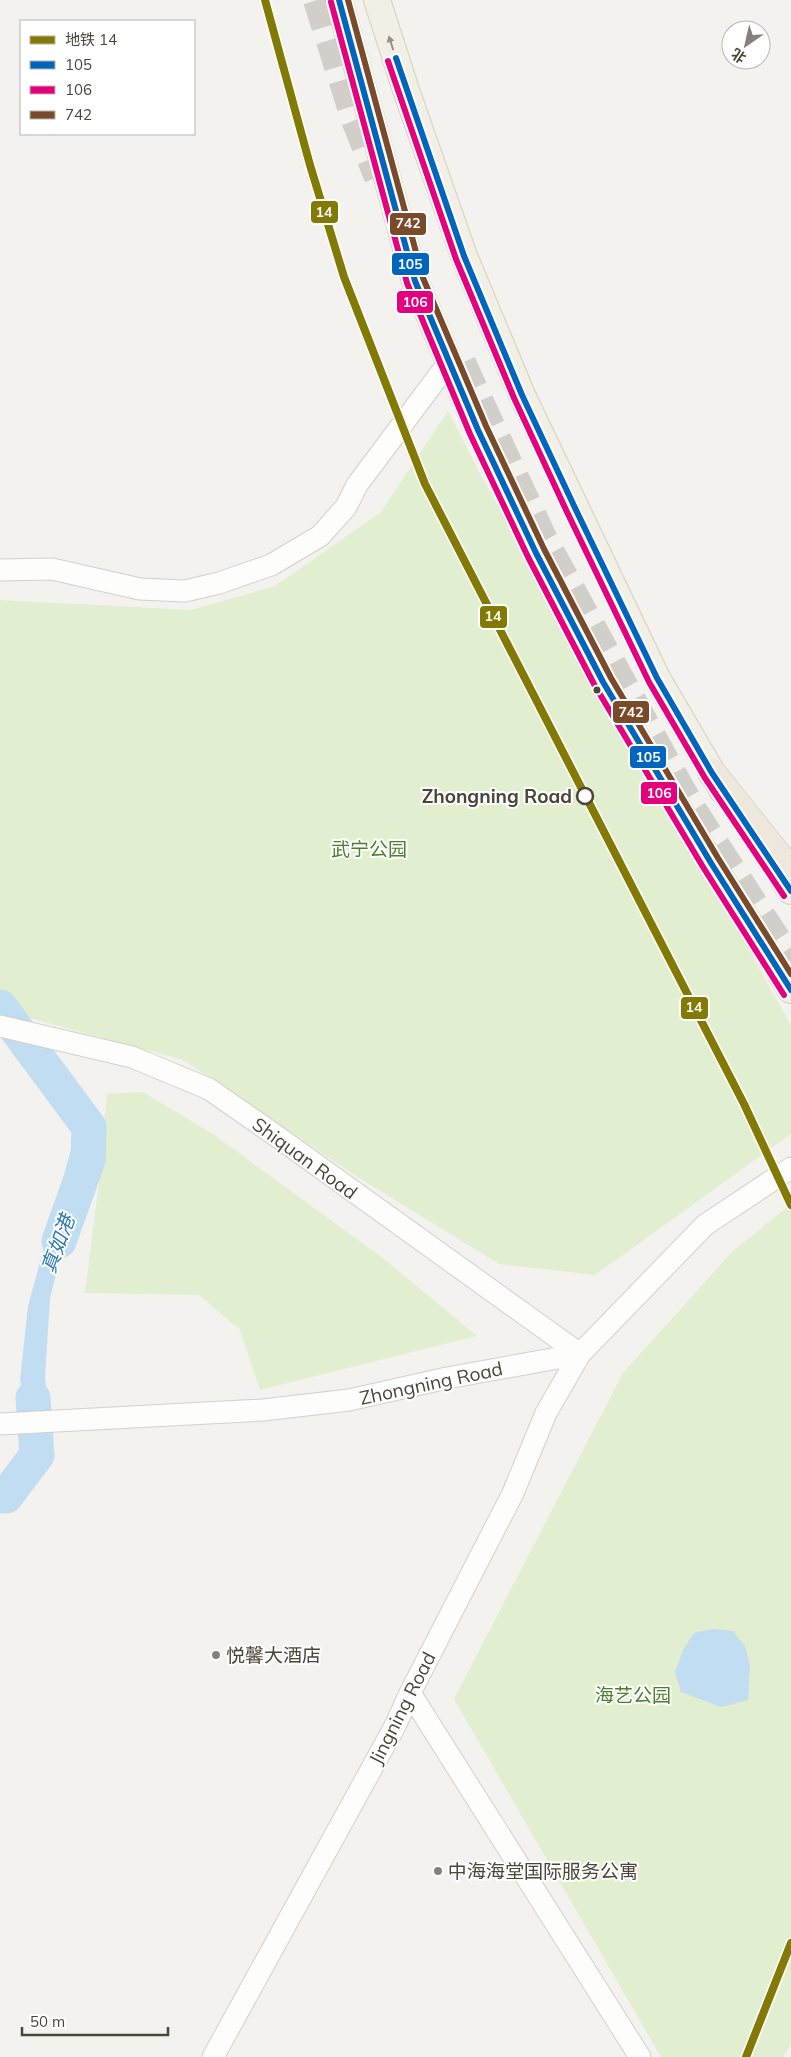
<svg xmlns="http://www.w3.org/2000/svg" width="791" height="2057" viewBox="0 0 791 2057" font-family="Mulish,'Noto Sans SC',sans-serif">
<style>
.green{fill:#e1eecf}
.water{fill:#c0ddf1}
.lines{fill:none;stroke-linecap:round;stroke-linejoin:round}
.river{stroke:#c0ddf1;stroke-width:35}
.highway-tunnel{stroke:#d2cfca;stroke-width:28;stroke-dasharray:28 14;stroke-linecap:butt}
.minor-casing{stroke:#d2d0cb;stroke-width:23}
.major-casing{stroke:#d6cebb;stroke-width:28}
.highway-casing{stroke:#ccbfa9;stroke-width:29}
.minor{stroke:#fdfdfc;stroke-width:21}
.major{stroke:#f2efe6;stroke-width:26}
.highway{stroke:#ede8db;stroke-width:28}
.bus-1-casing{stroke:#fff;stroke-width:10}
.bus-2-casing{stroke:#fff;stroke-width:10}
.bus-3-casing{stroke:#fff;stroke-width:10}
.bus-1{stroke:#0065bd;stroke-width:6}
.bus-2{stroke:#e5007d;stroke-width:6}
.bus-3{stroke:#7a4b2a;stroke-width:6}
.metro-1-casing{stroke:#fff;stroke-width:11}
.metro-1{stroke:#827a04;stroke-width:8}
.oneway{fill:#969187}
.bus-dot{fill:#4b4439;stroke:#fff;stroke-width:2}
.stop-dot{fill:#fff;stroke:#4b4439;stroke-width:2.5}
.poi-dot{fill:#868178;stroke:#fff;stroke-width:2}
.labels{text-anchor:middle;stroke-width:4;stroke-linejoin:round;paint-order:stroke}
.stop-label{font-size:19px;font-weight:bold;fill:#4b4439;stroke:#fff;text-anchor:end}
.park-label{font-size:19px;fill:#4a7f2a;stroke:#fff}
.street-label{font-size:19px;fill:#4b4439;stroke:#fff}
.poi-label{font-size:19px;fill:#4b4439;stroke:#fff;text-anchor:start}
.water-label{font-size:20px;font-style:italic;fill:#2e7ab2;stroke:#fff}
.line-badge{stroke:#fff;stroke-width:2}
.badge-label{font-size:14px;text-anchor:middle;font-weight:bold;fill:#fff}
</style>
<rect width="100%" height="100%" fill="#f4f2ee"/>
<!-- green -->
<path class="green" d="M448,411L482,477L791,1025V1134L595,1275L499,1264L356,1176L183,1060L0,1010V600L191,610L275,586L381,512Z
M143,1092L213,1134L384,1259L477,1336L260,1390L240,1330L199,1295L85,1293L99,1182L107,1094Z
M791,1204V2044L783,2057H661L454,1699L623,1373L732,1252Z"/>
<!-- water -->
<path class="water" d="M0,989L22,1013L2,1010L0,1007Z
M12,1044L30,1048L59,1067L89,1127L83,1175L76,1196L50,1298L45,1377L53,1454L15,1504L0,1507V1495L6,1496L37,1455L36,1443L20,1380L28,1306L76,1131Z
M713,1629L733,1631L745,1646L750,1665L748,1700L721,1707L681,1692L675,1672L683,1650L694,1633Z"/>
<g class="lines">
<!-- river -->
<path class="river" d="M0,1007L89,1127L88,1160L59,1241
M0,1496H6L37,1455L33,1398"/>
<!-- highway-tunnel -->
<path class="highway-tunnel" d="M317,0L355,120L378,177
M462,363L544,540L691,807L791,961"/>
<!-- minor casing -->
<g class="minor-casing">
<path id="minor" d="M0,570L52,569L140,589L185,591L219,583L271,565L320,536L346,507L357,485L449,362
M0,1026L132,1057L209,1089L275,1135L580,1354
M0,1424L263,1410L349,1400L447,1378L580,1354
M410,1693L640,2057
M213,2057L395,1726L410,1693L513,1493L546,1413L580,1354L705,1225L791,1168"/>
</g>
<!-- major casing -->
<g class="major-casing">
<path id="major" d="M339,0L415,281L478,430L536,553L603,682L711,863L791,990
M377,0L406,90L464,256L522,395L657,678L723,791
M768,856L791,891"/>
</g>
<!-- highway casing -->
<g class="highway-casing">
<path id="highway" d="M712,773L791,872"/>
</g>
<!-- minor -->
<use href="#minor" class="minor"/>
<!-- major -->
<use href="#major" class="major"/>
<!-- highway -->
<use href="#highway" class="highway"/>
<!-- bus-1 casing -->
<g class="bus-1-casing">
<path id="bus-1" d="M339,0L415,281L478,430L536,553L603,682L711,863L791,990
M396,58L464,256L522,395L575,508L657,678L712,773L791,891"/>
</g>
<!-- bus-2 casing -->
<g class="bus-2-casing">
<path id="bus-2" d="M331,2L407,283L470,434L528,557L595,686L703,867L784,995
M388,61L456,259L514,398L567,512L649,682L705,778L784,896"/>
</g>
<!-- bus-3 casing -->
<g class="bus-3-casing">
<path id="bus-3" d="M348,0L423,278L486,426L544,549L611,678L718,858L791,974"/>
</g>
<!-- bus-1 -->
<use href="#bus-1" class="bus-1"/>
<!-- bus-2 -->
<use href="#bus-2" class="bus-2"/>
<!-- bus-3 -->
<use href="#bus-3" class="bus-3"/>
<!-- metro-1 casing -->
<g class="metro-1-casing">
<path id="metro-1" d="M265,0L310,165L344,277L425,484L744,1104L791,1205
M746,2057L791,1943"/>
</g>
<!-- metro-1 -->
<use href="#metro-1" class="metro-1"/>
</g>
<!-- one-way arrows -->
<defs><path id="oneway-solid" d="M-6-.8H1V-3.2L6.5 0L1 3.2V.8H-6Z" transform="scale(1.25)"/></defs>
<use class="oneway" href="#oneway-solid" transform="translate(391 43) rotate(-108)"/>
<!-- markers -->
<circle class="bus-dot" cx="597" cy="690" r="4.5"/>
<circle class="stop-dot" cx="585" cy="796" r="8"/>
<g class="poi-dot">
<circle cx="216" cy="1655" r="5"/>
<circle cx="438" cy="1871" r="5"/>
</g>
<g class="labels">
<!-- stop labels -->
<g class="stop-label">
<text x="572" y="803">Zhongning Road</text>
</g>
<!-- park labels -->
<g class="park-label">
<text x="369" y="856">武宁公园</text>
<text x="633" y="1702">海艺公园</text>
</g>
<!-- street labels -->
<g class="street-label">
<text transform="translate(305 1158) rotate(36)" y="7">Shiquan Road</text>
<text transform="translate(431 1383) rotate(-12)" y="7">Zhongning Road</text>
<text transform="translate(402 1708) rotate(-63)" y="7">Jingning Road</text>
</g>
<!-- poi labels -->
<g class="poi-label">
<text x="226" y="1662">悦馨大酒店</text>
<text x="448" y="1878">中海海堂国际服务公寓</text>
</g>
<!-- water labels -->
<g class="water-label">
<text transform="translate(58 1244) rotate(-70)" y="7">真如港</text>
</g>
</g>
<g class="line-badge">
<rect x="310" y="200" width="29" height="24" rx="5" fill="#827a04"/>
<rect x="389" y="212" width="38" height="24" rx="5" fill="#7a4b2a"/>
<rect x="391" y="252" width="39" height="24" rx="5" fill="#0065bd"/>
<rect x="396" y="290" width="38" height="24" rx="5" fill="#e5007d"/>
<rect x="479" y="605" width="29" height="24" rx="5" fill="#827a04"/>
<rect x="612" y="700" width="38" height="24" rx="5" fill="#7a4b2a"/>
<rect x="629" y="745" width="38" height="24" rx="5" fill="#0065bd"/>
<rect x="640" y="781" width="38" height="24" rx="5" fill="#e5007d"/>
<rect x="680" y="996" width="29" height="24" rx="5" fill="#827a04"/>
</g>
<g class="badge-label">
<text x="324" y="217">14</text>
<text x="408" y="228">742</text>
<text x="410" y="269">105</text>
<text x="415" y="307">106</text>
<text x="493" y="621">14</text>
<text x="631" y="717">742</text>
<text x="648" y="762">105</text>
<text x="659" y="798">106</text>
<text x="694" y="1012">14</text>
</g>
<!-- legend -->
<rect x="20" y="20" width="175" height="115" fill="#ffffff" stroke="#b7b4b0"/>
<rect x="30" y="36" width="25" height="8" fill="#827a04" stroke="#b7b4b0"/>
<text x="65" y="45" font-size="15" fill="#4b4439">地铁 14</text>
<rect x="30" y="61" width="25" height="8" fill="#0065bd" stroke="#b7b4b0"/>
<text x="65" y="70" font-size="15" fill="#4b4439">105</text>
<rect x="30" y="86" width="25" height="8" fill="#e5007d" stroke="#b7b4b0"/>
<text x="65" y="95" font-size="15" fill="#4b4439">106</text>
<rect x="30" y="111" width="25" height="8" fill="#7a4b2a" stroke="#b7b4b0"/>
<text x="65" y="120" font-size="15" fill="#4b4439">742</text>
<!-- north arrow -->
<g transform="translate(746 45) rotate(214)"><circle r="24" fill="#ffffff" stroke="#b7b4b0"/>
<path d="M0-4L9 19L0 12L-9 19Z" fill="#868178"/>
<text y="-8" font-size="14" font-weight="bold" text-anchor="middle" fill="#4b4439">北</text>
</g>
<!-- scale -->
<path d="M22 2027v8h146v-8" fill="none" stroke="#4b4439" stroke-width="2.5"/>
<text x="30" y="2027" font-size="15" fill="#4b4439" stroke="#ffffff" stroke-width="4" paint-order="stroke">50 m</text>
</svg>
